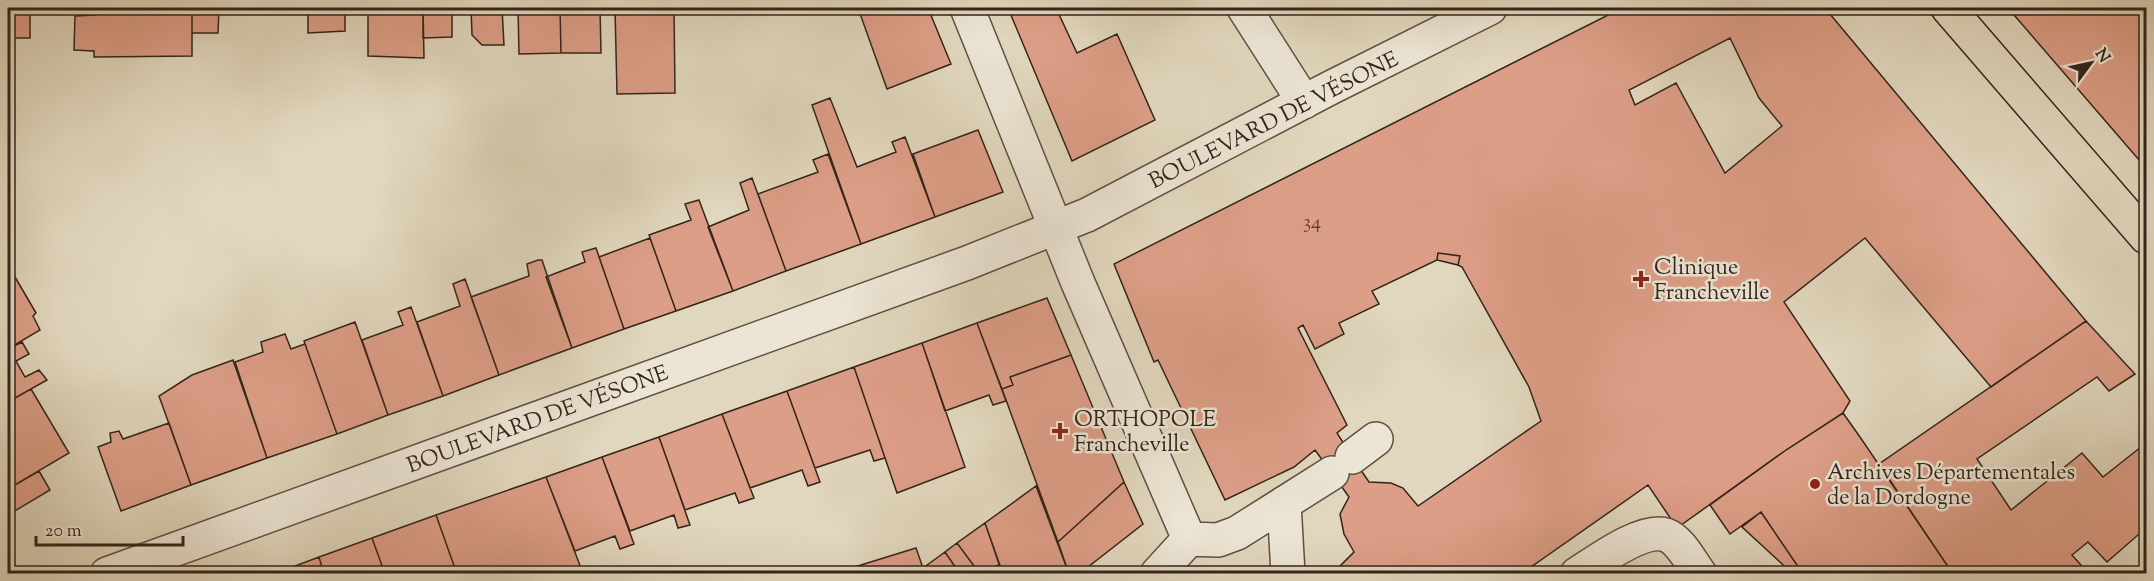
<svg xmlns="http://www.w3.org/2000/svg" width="2154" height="581" viewBox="0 0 2154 581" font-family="'Sorts Mill Goudy',serif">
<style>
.building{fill:#dd9e87;stroke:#33241a;stroke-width:1.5;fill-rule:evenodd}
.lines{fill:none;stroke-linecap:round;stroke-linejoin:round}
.minor-casing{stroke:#5e5143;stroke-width:36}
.primary-casing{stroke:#33241a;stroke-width:36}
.minor{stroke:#ece5d5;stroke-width:33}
.primary{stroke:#e1d7be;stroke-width:33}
.poi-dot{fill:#8f2418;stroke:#ece5d5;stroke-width:2}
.labels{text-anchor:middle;stroke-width:5;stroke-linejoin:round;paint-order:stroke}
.number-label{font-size:20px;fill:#5e4235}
.street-label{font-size:22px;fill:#33241a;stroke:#ece5d5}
.poi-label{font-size:22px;fill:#33241a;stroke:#ece5d5;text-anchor:start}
</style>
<rect width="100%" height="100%" fill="#e1d7be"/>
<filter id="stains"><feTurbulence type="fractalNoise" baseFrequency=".00333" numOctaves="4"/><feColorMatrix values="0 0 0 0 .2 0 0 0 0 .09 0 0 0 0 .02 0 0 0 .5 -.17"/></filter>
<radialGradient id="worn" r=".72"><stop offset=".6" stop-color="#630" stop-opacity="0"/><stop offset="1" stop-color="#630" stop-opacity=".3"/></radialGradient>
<!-- building -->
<path class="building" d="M8,8H30V38H8Z
M95,8H192V56L94,57V51L74,50L75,16L95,15Z
M192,8H219L218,33H192Z
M308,8H345V31L308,33Z
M368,8H423L424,58L368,56Z
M423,8H452V37L423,38Z
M471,8H502L504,45H482L472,35Z
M518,8H560L561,53L519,54Z
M560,8H600L601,53H561Z
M615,8H674L675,93L617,94Z
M858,8H928L951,64L887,89Z
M1008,8H1056L1077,53L1117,34L1155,120L1072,161Z
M1622,8H1825L2086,321L1991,387L1865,238L1784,302L1850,401L1843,413L1786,450L1677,528L1648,485L1521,574H1332L1354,552L1344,534L1340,514L1349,497L1332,473L1315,450L1294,467L1225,500L1158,360L1154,362L1114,264ZM1730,38L1759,98L1782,126L1725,173L1676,83L1635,105L1629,90ZM1438,253L1460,256L1458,265L1462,267L1529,387L1541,421L1418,506L1403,488L1391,483L1369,482L1352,457L1337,433L1347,425L1298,328L1303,325L1315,349L1344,334L1339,323L1379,304L1372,291L1437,260Z
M2008,8H2146V168Z
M830,98L857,167L896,152L892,142L905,137L935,217L861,244L812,105Z
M978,130L1003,192L935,217L913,154Z
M828,154L861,244L786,271L758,194L818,172L813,160Z
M752,178L786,271L733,291L708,227L749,210L740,183Z
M699,200L733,291L676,311L649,235L691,220L685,204Z
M650,238L676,311L624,329L599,257Z
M596,248L624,329L572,348L546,277L585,262L582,252Z
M1438,253L1460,256L1458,265L1437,260Z
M538,260H542L572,348L499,375L471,297L529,276L527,264Z
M8,265L36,313L33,316L40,330L8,349Z
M465,279L499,375L443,396L417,322L460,306L453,284Z
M1047,298L1071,355L1010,377L1013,385L1002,389L977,323Z
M411,307L443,396L388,415L362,340L403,325L398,312Z
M2086,321L2135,374L2109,391L2097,377L1977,459L2011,510L2082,453L2103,477L2146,443V528L2107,562L2088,542L2072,555L2089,574H1953L1879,464Z
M355,322L388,415L337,434L304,341Z
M977,323L1006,401L993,405L989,395L945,411L922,343Z
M285,334L291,349L305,344L337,434L267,458L235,362L263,352L261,342Z
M22,342L29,354L16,361L25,377L39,370L47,380L8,402V349Z
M922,343L965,467L897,493L854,367Z
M1071,355L1124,482L1058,542L1002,389L1013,385L1010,377Z
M233,360L267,458L191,485L159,396L192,375Z
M854,367L885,458L874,461L870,450L815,468L787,391Z
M31,389L69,453L8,489V402Z
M787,391L820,482L808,486L802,470L750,488L722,414Z
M1843,413L1860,437L1953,574H1803L1761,512L1730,534L1710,505L1786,450Z
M722,414L754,498L739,503L735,493L685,510L659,437Z
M169,423L191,485L121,511L98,447L111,442L110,433L119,431L123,439Z
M659,437L690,525L678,528L674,515L630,531L602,457Z
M602,457L634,544L620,549L615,536L575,551L546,477Z
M39,471L50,490L13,512L8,502V489Z
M546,477L581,568L575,570L576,574H457L436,515Z
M1124,482L1143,524L1079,574H1069L1058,542Z
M1036,486L1069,574H1003L985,523Z
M1761,512L1803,574H1793L1742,527Z
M436,515L457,574H385L372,538Z
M985,523L999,564L987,574H980L957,543Z
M372,538L385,574H324L319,557Z
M957,543L980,574H960L945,552Z
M916,548L923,568L915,574H850L848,569Z
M945,552L960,574H925L923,568Z
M319,557L324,574H274Z"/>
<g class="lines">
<!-- minor casing -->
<g class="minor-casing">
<path id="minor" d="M967,8L1078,283L1189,539
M1244,8L1304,102
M1352,457L1376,439
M1284,503L1288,574
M1189,539L1218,540L1237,533L1332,473
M107,574L967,263L1087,215L1330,88L1490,8
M1157,574L1189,539
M1577,574C1596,562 1643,527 1666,535C1680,540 1691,562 1700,574"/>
</g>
<!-- primary casing -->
<g class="primary-casing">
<path id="primary" d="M1948,8L2146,237"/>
</g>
<!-- minor -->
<use href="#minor" class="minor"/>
<!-- primary -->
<use href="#primary" class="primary"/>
</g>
<!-- markers -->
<g class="poi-dot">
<path d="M1638 270h6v6h6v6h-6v6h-6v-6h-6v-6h6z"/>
<path d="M1057 422h6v6h6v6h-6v6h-6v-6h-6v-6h6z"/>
<circle cx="1815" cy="484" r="6"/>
</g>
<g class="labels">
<!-- number labels -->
<g class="number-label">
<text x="1312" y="228">34</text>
</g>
<!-- street labels -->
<g class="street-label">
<text transform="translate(1273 119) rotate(-27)" y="8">BOULEVARD DE VÉSONE</text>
<text transform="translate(537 418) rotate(-20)" y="8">BOULEVARD DE VÉSONE</text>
</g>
<!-- poi labels -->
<g class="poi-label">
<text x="1654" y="274">Clinique<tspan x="1654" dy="25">Francheville</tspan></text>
<text x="1074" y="426">ORTHOPOLE<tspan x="1074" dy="25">Francheville</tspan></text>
<text x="1827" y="479">Archives Départementales<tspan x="1827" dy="25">de la Dordogne</tspan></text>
</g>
</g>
<!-- margin -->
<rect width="2154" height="581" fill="none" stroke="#e1d7be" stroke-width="30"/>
<rect x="9" y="9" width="2136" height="563" fill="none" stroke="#33241a" stroke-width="3"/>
<rect x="15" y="15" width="2124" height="551" fill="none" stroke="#33241a" stroke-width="1.5"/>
<!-- north arrow -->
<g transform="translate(2091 63) rotate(57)" stroke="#ece5d5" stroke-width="4.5" paint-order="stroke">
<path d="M0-4.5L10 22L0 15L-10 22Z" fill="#33241a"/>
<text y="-9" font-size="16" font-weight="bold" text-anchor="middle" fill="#33241a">N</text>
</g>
<!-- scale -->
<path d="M36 536v9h147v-9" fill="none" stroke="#33241a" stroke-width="3"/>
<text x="45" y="536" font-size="18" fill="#33241a" stroke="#ece5d5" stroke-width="4.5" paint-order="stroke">20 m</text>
<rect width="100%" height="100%" filter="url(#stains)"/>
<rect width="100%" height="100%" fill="url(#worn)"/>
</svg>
